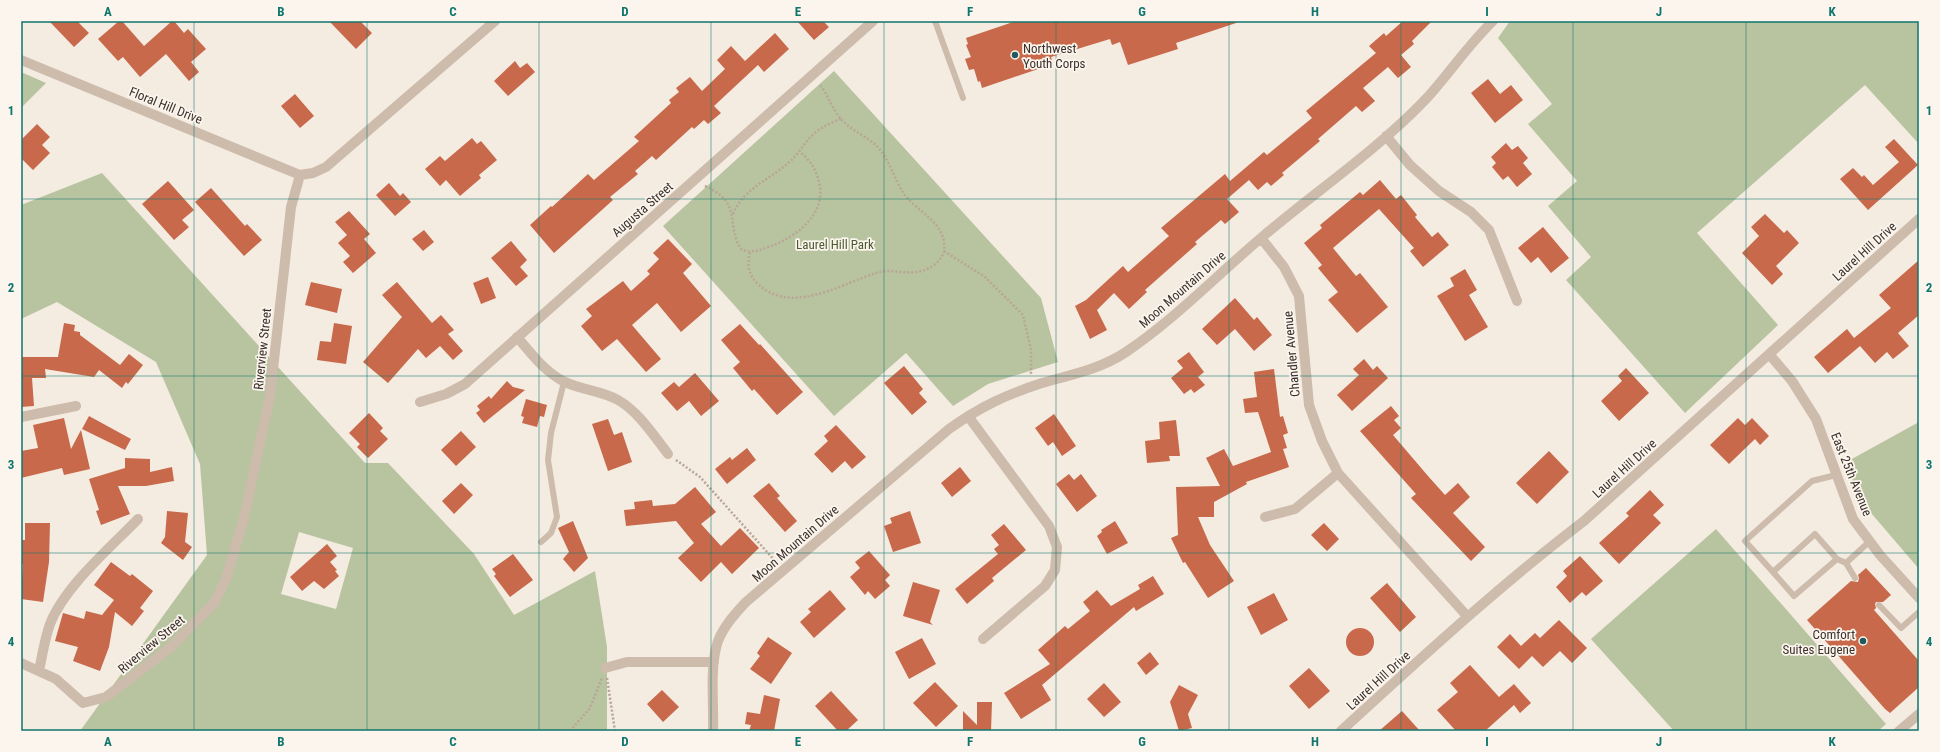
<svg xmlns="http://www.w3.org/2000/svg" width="1940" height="752" viewBox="0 0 1940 752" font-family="'Roboto Condensed',sans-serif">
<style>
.green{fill:#b8c4a0;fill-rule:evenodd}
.building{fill:#c8694b}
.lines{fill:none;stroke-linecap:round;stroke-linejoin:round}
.path{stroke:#b9a596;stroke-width:2.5;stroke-dasharray:2 2;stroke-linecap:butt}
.service{stroke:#cdbbac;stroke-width:6}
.minor{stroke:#cdbbac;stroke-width:10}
.tertiary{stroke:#cdbbac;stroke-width:10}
.grid{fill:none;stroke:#0f766e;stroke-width:1;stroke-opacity:0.55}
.poi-dot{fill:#1f5a5e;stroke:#fbf5ee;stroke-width:1.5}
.labels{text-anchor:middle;stroke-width:3.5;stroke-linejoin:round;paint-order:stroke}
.poi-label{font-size:13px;fill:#3b302b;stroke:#fbf5ee;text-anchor:start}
.street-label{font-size:13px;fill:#3b302b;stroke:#fbf5ee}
.park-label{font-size:13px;fill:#4a5a2e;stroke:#fbf5ee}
.neatline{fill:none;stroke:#0f766e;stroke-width:1.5}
.grid-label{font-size:13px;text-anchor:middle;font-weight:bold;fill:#0f766e}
</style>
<rect width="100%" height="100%" fill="#f4ebe1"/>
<!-- green -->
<path class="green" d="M1510,21H1919V144L1865,85L1697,233L1778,325L1685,413L1566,280L1591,257L1548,206L1577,181L1528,124L1552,104L1498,38Z
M834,71L1041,298L1058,362L988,384L953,406L906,353L834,416L663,226Z
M21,72L46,83L21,108Z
M102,173L365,463H388L474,554L514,615L595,571L607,647V731H80L207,555L200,464L156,362L57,302L21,319V205ZM299,532L353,548L336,609L281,594Z
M1919,422V569L1854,493L1850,460Z
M1716,529L1886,724L1878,731H1674L1591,639Z"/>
<!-- building -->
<path class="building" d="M49,21H77L89,33L74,47Z
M119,21H122L144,46L172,21H174L184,33L188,29L206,49L191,62L199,72L189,81L166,54L140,77L123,57L118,61L98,39Z
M329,21H360L372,33L356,49Z
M797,21H823L829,27L814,40Z
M1016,21H1235L1236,23L1176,43L1178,49L1128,65L1120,42L1112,45L1110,39L1051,57L1053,64L982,88L980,81L978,82L974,69L969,70L965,59L971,57L966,45L968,44L966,38Z
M1403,21H1432L1412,41L1414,44L1401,55L1411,67L1398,78L1388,67L1363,88L1375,101L1362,112L1356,106L1318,139L1320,141L1282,173L1284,175L1271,186L1267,182L1258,190L1249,180L1227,199L1239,212L1225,224L1221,220L1195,242L1197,244L1145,290L1147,292L1129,309L1114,293L1097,310L1107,330L1090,339L1075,306L1086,300L1123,266L1128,272L1169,236L1161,228L1225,174L1230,181L1264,152L1267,155L1312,118L1306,111L1376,53L1369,46L1384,33L1386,36Z
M775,33L789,49L764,72L758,65L714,106L721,113L708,124L704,120L694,129L692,127L656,160L652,156L635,171L638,174L610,197L613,200L554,253L530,225L551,206L552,207L588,174L594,180L639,141L634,137L671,103L669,100L679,92L676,88L690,77L702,91L725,69L717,60L731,46L745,61Z
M515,61L520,68L527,63L535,72L508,96L494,81Z
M1488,79L1500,94L1511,85L1523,100L1495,123L1471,93Z
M295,94L314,116L300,128L281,106Z
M37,124L50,137L42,145L50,153L33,170L21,158V140Z
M472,138L477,144L481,141L497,160L479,175L481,178L460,196L446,180L440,186L425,169L440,156L445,161Z
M1894,139L1918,165L1868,210L1840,179L1853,168L1862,177L1864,175L1873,185L1899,162L1885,147Z
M1506,143L1512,150L1518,146L1528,158L1523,163L1532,174L1517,187L1508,176L1503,180L1492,167L1496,163L1491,157Z
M1380,180L1396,199L1401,195L1417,215L1415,217L1432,237L1438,232L1449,245L1423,267L1410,251L1414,248L1379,209L1333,248L1356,276L1360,273L1388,307L1357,333L1328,300L1338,292L1318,268L1322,265L1304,243L1322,228L1320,225L1360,192L1363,195Z
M168,181L194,210L182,220L189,227L174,240L142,204Z
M389,183L400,196L403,193L411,202L395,216L376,195Z
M211,188L245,226L247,224L262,240L244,256L195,202Z
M349,211L370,234L364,239L376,253L353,273L343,262L350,256L338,243L347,235L335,222Z
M1765,214L1784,233L1787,230L1799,243L1776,266L1783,274L1772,285L1742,253L1759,236L1751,227Z
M1543,227L1569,258L1551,273L1538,257L1531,263L1518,248Z
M424,230L434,242L423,251L412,239Z
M668,239L692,264L683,273L711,306L681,332L657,303L632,325L661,359L646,372L617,339L602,351L581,326L592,316L586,309L623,281L631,291L650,274L647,271L659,259L653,253Z
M511,241L527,260L520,267L528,276L516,286L491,258Z
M1919,260V315L1898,333L1909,346L1893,359L1887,352L1875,363L1860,346L1828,373L1814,357L1847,329L1854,338L1891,308L1879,295Z
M1465,269L1477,290L1469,295L1488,327L1465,341L1437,296L1454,286L1450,278Z
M488,277L496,298L481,304L473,283Z
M311,282L342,289L337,313L305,305Z
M397,282L432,323L441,315L454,330L448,334L463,351L453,360L440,346L426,358L418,349L388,383L363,362L402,317L382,295Z
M1235,298L1254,320L1257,317L1272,335L1254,351L1235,329L1217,345L1202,329Z
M64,323L75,325L74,331L80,332V335L120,365L129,354L143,365L128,384L126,382L122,388L99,370L94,377L45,369L46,378H32L34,406L21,407V357H58Z
M334,323L352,326L346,364L317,360L320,341L331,342Z
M740,324L759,345L760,344L803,392L777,415L754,389L752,391L733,368L740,362L721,340Z
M1189,352L1204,372L1198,377L1205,385L1194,393L1191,389L1184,394L1171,378L1183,368L1177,361Z
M1364,359L1373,370L1377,366L1388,378L1352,411L1337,395L1359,375L1353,369Z
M904,366L923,389L919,393L927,402L912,415L884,383Z
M1626,368L1649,393L1619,421L1601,401L1622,381L1618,376Z
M1274,369L1280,417L1283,416L1288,433L1283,435L1287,448L1283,449L1289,467L1246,482L1247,484L1214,502V517H1198L1210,545L1234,581L1208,598L1185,562L1183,563L1171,538L1178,535L1176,487L1220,486L1206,458L1224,449L1233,466L1271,452L1258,412L1245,413L1243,399L1257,397L1254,372Z
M695,373L719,401L701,416L689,401L677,411L661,393L674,382L679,387Z
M507,381L513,387L525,390L484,423L476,413L480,410L477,406L489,396L491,399Z
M526,399L547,405L544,417L540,416L537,427L522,423L524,417L521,416Z
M1391,406L1399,416L1394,420L1401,428L1393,435L1428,476L1445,495L1458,483L1470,497L1453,513L1485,547L1471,561L1411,498L1416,494L1360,431Z
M369,413L383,428L380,431L388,439L368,458L357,447L360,444L349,433Z
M1054,414L1076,446L1062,456L1053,442L1048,446L1035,428Z
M89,416L131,439L125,450L82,429Z
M64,418L71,449L81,430L90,469L64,475L62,468L21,478V451L38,448L33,425Z
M1738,418L1745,425L1752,418L1769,436L1760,445L1755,439L1729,464L1710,445Z
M608,419L614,435L622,432L632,462L608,471L592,424Z
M1176,420L1180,456H1169L1170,461L1147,463L1145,441L1160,439L1159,422Z
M836,425L866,457L852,469L845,461L832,473L814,454L828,441L824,436Z
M461,431L476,447L456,466L441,450Z
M747,448L756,460L727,484L715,469L730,457L732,460Z
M1549,451L1569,472L1537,504L1516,483Z
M125,458L150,459V472L172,467L174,481L146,486H118L130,514L101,525L96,511L99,510L89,479L125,468Z
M960,467L971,481L952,497L941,483Z
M1069,474L1074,480L1081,474L1097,496L1077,512L1056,484Z
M461,483L473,495L454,514L442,501Z
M769,483L780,496L777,498L797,521L785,532L753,496Z
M695,487L716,512L701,524L721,546L740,528L759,548L732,574L721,562L701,582L678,558L694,543L676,521L626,526L624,510L635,509L634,502L652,500L653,506L675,504Z
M1650,490L1664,505L1653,515L1661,523L1619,564L1599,543L1629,516L1626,513Z
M167,511L188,513L185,542L192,547L183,560L161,543L165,537Z
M910,511L921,543L893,552L884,526L892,523L890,518Z
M573,521L588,558L574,572L563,559L569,552L558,528Z
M1115,521L1128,543L1107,554L1097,536L1102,532L1101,530Z
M25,523H50L49,562L43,602L21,599L23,564H21V540H25Z
M1324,523L1339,539L1327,551L1311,535Z
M1004,524L1026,550L992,578L994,581L967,604L955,589L998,554L994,549L999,545L991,535Z
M327,544L337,556L330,562L337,570L335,571L339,576L324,589L314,581L302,591L290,577Z
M869,551L890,575L885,580L890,586L875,599L868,591L865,595L850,577L860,568L855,562Z
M513,554L533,580L510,597L494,576L496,574L492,569Z
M1580,556L1603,581L1586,596L1582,592L1570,603L1556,587L1567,576L1563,571Z
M111,562L130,576L132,574L153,591L140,608L144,611L132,626L115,612L109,647L100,671L73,661L78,647L55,641L63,613L84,619L86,611L102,615L114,600L94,585Z
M1866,568L1891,595L1883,602H1876L1875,604L1876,608L1874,610L1919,661V687L1890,713L1885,709L1807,620L1851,581L1858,582L1859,578L1858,575Z
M1153,576L1164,594L1136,611L1134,607L1042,685L1051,700L1021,719L1004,693L1050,664L1038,650L1065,626L1068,629L1090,611L1083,602L1097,590L1111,606L1140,589L1138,585Z
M913,582L940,590L930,622L933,625L903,616Z
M1387,583L1416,617L1400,632L1370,598Z
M830,590L846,609L814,638L800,622L811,612L808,609Z
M1274,593L1288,620L1261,635L1247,607Z
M1559,620L1587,648L1572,663L1560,651L1543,667L1532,656L1519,669L1497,647L1510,634L1521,646L1535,633L1540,638Z
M1346 642a14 14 0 1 1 28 0a14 14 0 1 1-28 0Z
M768,637L792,653L771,684L750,669L760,656L757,653Z
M922,638L936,664L909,679L895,652Z
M1150,652L1159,664L1146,675L1137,663Z
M1470,665L1499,697L1514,684L1531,703L1520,713L1514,705L1485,731H1456L1437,710L1458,692L1450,683Z
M1309,668L1330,691L1309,709L1289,686Z
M935,682L958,706L936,727L913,703Z
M1104,683L1121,702L1104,717L1087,699Z
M1179,685L1198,695L1188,714L1192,728L1179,731L1170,702Z
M662,690L679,707L663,722L647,704Z
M831,691L858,720L846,731H838L815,706Z
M764,695L780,699L774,731H749L751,725L745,724L747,712L760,714Z
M977,702H992L991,731H963V711L977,725Z
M1402,711L1420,731H1379Z"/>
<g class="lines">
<!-- path -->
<path class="path" d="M705,186C745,204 724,225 742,250C753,253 761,250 771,246C798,236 827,213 819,182C816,169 810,160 800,152
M733,214C744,188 768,181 788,163C796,157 801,148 808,140C816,130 829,123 841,119
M944,251L985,277L1023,315L1031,350V374
M750,252C747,266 748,275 759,285C793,315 841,284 876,273C893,267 910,278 929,268C935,265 943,258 944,251C948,222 915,212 902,191C895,179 890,163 881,151C872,138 852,132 841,119C832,109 828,94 819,84
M676,460L700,477L776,562
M607,678L615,731
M570,731L590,708L602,678"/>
<!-- service -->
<path class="service" d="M935,21L963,98
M541,542L551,533L557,517L548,460L551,433L564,382
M1837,559L1794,596L1773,572L1815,534L1837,559L1846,563L1870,541
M1846,563L1855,578
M1773,572L1745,541L1812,481L1836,475
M1879,605L1901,628L1919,612"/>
<!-- minor -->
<path class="minor" d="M21,60L300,175
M1386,136L1410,165L1439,191L1471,212L1489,230L1517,301
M1261,238L1284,267L1299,296L1309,405L1322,441L1338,473L1467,616
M517,337C531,353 544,371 563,381C580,390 600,390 618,400C639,412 654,436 668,454
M1769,354L1792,381L1816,419L1853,519L1880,555L1919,598
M420,402L446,394L465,384L873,21
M968,416L1049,526L1057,547L1055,570L1045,586L983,639
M21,417L76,406
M1265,517L1295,509L1338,473
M21,663L56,679L83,703L106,697L171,647L214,603L226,579L244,518L270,396L291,207L300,175L313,173L326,167L495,21
M605,668L627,662H714
M39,671C42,656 45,638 50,624C65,586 110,548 138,519
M713,731C714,704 710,674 716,648C720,630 734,615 746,602L949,429C980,407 1005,395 1042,383C1070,375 1101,369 1126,352C1175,319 1216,276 1261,238C1315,192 1376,151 1425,100C1449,74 1468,45 1493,21
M1341,731C1420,659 1499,586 1584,521L1919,219"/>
<!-- tertiary -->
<path class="tertiary" d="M1899,731L1919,714"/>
</g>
<!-- grid -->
<path class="grid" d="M194,21V731M367,21V731M539,21V731M711,21V731M884,21V731M1056,21V731M1229,21V731M1401,21V731M1573,21V731M1746,21V731M21,199H1919M21,376H1919M21,553H1919"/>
<!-- markers -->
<g class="poi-dot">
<circle cx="1015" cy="55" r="4"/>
<circle cx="1863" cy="641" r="4"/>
</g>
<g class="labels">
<!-- poi labels -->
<g class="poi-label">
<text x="1023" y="53">Northwest<tspan x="1023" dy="15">Youth Corps</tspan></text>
<text x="1855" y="639" text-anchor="end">Comfort<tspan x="1855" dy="15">Suites Eugene</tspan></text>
</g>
<!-- street labels -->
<g class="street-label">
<text transform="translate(166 105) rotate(22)" y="5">Floral Hill Drive</text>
<text transform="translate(642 209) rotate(-41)" y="5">Augusta Street</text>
<text transform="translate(1864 251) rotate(-42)" y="5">Laurel Hill Drive</text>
<text transform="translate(1182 289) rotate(-41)" y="5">Moon Mountain Drive</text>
<text transform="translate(262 349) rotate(-84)" y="5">Riverview Street</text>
<text transform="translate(1291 354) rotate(-95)" y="5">Chandler Avenue</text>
<text transform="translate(1624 468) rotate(-42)" y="5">Laurel Hill Drive</text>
<text transform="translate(1852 474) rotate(68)" y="5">East 25th Avenue</text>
<text transform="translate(795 543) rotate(-41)" y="5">Moon Mountain Drive</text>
<text transform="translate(151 644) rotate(-40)" y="5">Riverview Street</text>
<text transform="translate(1378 680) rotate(-42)" y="5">Laurel Hill Drive</text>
</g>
<!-- park labels -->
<g class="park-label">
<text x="835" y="249">Laurel Hill Park</text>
</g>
</g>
<!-- border -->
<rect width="1940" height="752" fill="none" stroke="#fbf5ee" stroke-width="44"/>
<rect x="22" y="22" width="1896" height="708" class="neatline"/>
<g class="grid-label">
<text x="108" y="16">A</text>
<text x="281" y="16">B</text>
<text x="453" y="16">C</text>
<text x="625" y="16">D</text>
<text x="798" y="16">E</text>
<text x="970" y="16">F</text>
<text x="1142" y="16">G</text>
<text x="1315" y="16">H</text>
<text x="1487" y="16">I</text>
<text x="1659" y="16">J</text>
<text x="1832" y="16">K</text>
<text x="11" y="115">1</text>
<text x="1929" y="115">1</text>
<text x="11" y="292">2</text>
<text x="1929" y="292">2</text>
<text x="11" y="469">3</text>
<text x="1929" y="469">3</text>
<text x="11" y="646">4</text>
<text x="1929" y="646">4</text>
<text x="108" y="746">A</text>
<text x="281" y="746">B</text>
<text x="453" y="746">C</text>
<text x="625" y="746">D</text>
<text x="798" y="746">E</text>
<text x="970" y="746">F</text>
<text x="1142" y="746">G</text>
<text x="1315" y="746">H</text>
<text x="1487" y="746">I</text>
<text x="1659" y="746">J</text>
<text x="1832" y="746">K</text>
</g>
</svg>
